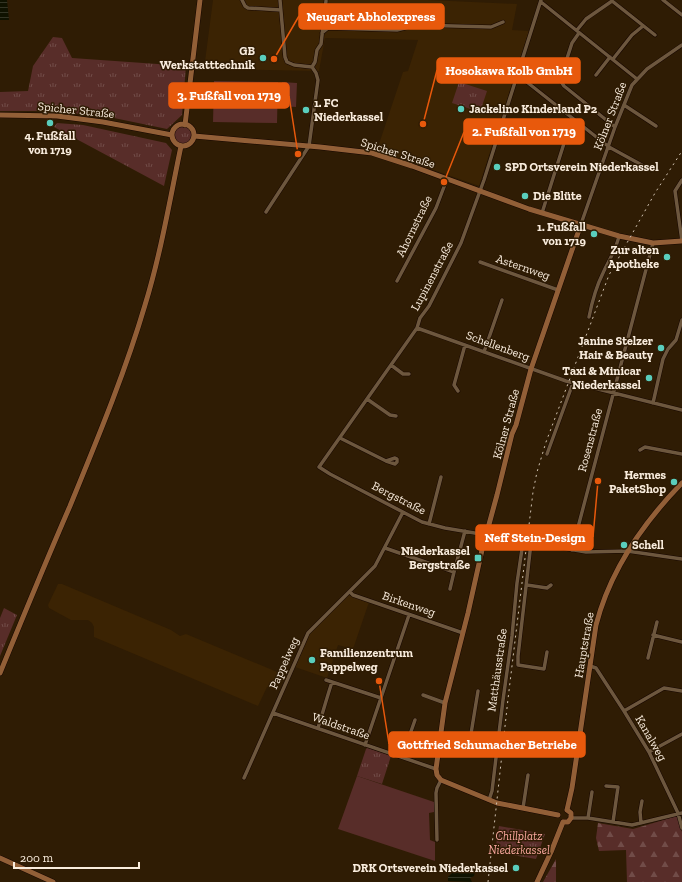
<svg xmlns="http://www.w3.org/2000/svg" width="682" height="882" viewBox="0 0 682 882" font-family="'Zilla Slab',serif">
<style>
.built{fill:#3b2303}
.grass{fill:url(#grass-tufts)}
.forest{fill:url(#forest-firs)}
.garden{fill:#582d29}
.water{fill:url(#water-rules)}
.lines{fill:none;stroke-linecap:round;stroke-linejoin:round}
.street-casing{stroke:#160600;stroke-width:4.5}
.secondary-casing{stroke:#160600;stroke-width:6}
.street{stroke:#6d573e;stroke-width:3.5}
.secondary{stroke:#925f37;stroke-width:5}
.rail{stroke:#d0c2b1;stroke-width:1;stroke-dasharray:2 4;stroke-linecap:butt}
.poi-dot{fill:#5acebd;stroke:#2f1c04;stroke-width:1.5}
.labels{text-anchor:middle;stroke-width:3;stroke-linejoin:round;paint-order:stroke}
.poi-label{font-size:12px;font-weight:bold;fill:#f9ecdd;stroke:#2f1c04;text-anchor:end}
.street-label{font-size:12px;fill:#f9ecdd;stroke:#2f1c04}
.park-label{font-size:12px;font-style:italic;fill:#fba9a0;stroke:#2f1c04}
.leader{fill:none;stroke:#e8590c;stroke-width:1.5}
.callout-dot{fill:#e8590c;stroke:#2f1c04;stroke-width:1.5}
.callout{fill:#e8590c;stroke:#e8590c;stroke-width:1.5}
.callout-label{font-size:13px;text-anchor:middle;font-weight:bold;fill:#fff}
</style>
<defs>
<pattern id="grass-tufts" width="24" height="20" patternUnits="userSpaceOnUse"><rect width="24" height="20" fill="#582d29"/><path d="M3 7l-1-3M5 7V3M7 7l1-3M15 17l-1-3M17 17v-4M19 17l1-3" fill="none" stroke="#714c48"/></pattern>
<pattern id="forest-firs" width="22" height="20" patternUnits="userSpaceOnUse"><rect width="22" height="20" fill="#582d29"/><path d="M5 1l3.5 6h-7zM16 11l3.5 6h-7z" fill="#714c48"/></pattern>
<pattern id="water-rules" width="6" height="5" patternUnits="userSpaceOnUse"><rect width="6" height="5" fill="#0f1200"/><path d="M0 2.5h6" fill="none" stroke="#333525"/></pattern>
</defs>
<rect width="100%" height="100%" fill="#2f1c04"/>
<!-- built -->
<path class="built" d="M213,0H428L517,4L512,30L529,31L479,186L377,150L403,72L408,71L418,40L325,38L319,71L204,69Z
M58,584H62L171,630L180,636L186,634L282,674L275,690L267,687L258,706L94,637V627L92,623L88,620H71L49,608L48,605Z
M348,595L369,602L353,649L338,645L327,678L295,667L309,634Z"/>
<!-- grass -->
<path class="grass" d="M53,37L62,38L72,58L186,66L182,115L167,129L114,118L55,111H0V92L28,91L33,66Z
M459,82L487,91L480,112L452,103Z
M57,123L83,125L166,143L172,150L164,186L54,127Z
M174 135a9 9 0 1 1 18 0a9 9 0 1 1-18 0Z
M4,608L17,615L0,656V618Z
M367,748L391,756L382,784L357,776L366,749Z
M499,826L545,834L536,859L495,852Z"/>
<!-- forest -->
<path class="forest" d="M677,816L682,832V882H627L626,850L599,851L596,838L598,823L633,829Z
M556,859V882H543Z"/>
<!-- garden -->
<path class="garden" d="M214,81L278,82L277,123L213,122Z
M282,82L297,83L296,107L280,106Z
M357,776L434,802V812L429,813L430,840L435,842V861L338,829Z"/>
<!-- water -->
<path class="water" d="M0,0H7L9,20H0Z
M472,871L475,872L474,876L470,878L472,882L448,881V877L452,873Z"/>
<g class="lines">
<!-- street casing -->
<g class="street-casing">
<path id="street" d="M242,0L245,6L248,8L281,10
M280,0L285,57L287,62L294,65L312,67
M541,0L484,180L461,243L429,306L420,318L417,328L319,467L330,474L422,522L445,528L586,552L627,551L682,559
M663,0L682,15
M541,2L637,79
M577,30L586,19L612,1L655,35
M322,33L328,28L397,30L417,25L491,27L503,22
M579,33L572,43L560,80L564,86L615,127
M613,59L632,35L643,26
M312,67L315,62L317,50L321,44L326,1
M518,75L609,147L651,170
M596,75L610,57
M624,105L656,126
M266,212L309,146L318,80L316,73L312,67
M542,213L572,118
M581,224L615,127L632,85L647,69L682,45
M682,241L675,191L682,180
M480,262L558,290
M397,281L436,208L447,179
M589,317C592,302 596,287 603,273C609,260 616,250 619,236
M417,328L566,381L682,410
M484,352L502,300
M391,365L403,374H409
M458,391L454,385L465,345
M367,399L390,415L396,416
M653,403L663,359L668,349L676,340L682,320
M340,438L386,461L395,464L397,462V459L395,458L386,461
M640,450L645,447L682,454
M547,454L573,383
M429,524L441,477
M531,543L518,656V665L544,669L547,652
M385,548L454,572L465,531
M572,550L653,243
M527,585L547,588L551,585
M450,589L454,572
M350,592L353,595L463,633
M653,635L682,642
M648,658L657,622
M590,666L596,668L624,711L649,752L678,813L682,828
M326,680L381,698
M423,695L445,703
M624,711L664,688L682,691
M273,713L436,769
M318,728C323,712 327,697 332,682
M439,744L466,748L469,746L478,691
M365,745L409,615
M649,752L682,734
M402,757L415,720
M244,778L308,633L375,566L403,512
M606,786L618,787L613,822
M489,800L492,791L503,700L512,636L517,583L523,542
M523,808L528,775
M571,818H588L632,825L682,813
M588,818L592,792
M641,823L640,812L642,801
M437,840L436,793L437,788L441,780"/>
</g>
<!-- secondary casing -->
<g class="secondary-casing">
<path id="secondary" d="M0,115L57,116L103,122L172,135
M172 135a11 11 0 1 1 22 0a11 11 0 1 1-22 0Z
M185,125L200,0
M194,136L320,147L372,153L412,166L529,209L619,236L653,243L682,241
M0,673C23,617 46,561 70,506C97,440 125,373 145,305C161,253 170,199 181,146
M567,810L572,788L596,625C610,571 643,523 682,483
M558,815L497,803L441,780L437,775L436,769L445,703L468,613L482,550L497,495L512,434L516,425L531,369L581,224
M563,822H568L571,818V813L567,810
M0,858L53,882
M537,882L551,852L563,822"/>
</g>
<!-- street -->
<use href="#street" class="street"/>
<!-- secondary -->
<use href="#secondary" class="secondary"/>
<!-- rail -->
<path class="rail" d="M488,882L508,699L533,492L537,472L546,442L609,275L655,193L682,151"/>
</g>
<!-- markers -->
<g class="poi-dot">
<circle cx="263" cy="58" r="4"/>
<circle cx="461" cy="109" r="4"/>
<circle cx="306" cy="110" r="4"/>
<circle cx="50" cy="123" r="4"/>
<circle cx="497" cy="167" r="4"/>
<circle cx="525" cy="196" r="4"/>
<circle cx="594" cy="234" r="4"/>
<circle cx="667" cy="257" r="4"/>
<circle cx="661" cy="348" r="4"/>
<circle cx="649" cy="378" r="4"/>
<circle cx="674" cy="482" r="4"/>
<circle cx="624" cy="545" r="4"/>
<rect x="474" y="554" width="8" height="8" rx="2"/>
<circle cx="312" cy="660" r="4"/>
<circle cx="516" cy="868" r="4"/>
</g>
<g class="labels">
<!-- poi labels -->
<g class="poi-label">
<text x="255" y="55">GB<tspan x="255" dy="14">Werkstatttechnik</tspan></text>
<text x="314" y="107" text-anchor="start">1. FC<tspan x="314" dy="14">Niederkassel</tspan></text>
<text x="469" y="113" text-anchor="start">Jackelino Kinderland P2</text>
<text x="50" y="140" text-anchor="middle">4. Fußfall<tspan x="50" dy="14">von 1719</tspan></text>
<text x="505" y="171" text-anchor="start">SPD Ortsverein Niederkassel</text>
<text x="533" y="200" text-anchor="start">Die Blüte</text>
<text x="586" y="231">1. Fußfall<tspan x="586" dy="14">von 1719</tspan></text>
<text x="659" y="254">Zur alten<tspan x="659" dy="14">Apotheke</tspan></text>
<text x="653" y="345">Janine Stelzer<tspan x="653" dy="14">Hair &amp; Beauty</tspan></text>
<text x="641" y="375">Taxi &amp; Minicar<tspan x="641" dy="14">Niederkassel</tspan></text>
<text x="666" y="479">Hermes<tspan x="666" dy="14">PaketShop</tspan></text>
<text x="632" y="549" text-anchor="start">Schell</text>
<text x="470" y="555">Niederkassel<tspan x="470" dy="14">Bergstraße</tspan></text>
<text x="320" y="657" text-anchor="start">Familienzentrum<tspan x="320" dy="14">Pappelweg</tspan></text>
<text x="508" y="872">DRK Ortsverein Niederkassel</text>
</g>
<!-- street labels -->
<g class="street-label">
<text transform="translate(76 110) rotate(6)" y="4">Spicher Straße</text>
<text transform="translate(610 116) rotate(-69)" y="4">Kölner Straße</text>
<text transform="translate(398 153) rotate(17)" y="4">Spicher Straße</text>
<text transform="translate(414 226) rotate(-64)" y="4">Ahornstraße</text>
<text transform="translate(523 267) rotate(19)" y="4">Asternweg</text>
<text transform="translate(432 276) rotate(-62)" y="4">Lupinenstraße</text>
<text transform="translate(498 346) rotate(20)" y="4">Schellenberg</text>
<text transform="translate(506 424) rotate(-75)" y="4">Kölner Straße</text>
<text transform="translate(590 440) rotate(-75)" y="4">Rosenstraße</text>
<text transform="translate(399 498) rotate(27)" y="4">Bergstraße</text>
<text transform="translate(409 604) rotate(19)" y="4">Birkenweg</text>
<text transform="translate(584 645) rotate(-80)" y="4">Hauptstraße</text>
<text transform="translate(284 663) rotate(-66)" y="4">Pappelweg</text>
<text transform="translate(497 670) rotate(-82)" y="4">Matthäusstraße</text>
<text transform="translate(341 726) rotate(19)" y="4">Waldstraße</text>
<text transform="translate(651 738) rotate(60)" y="4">Kanalweg</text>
</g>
<!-- park labels -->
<g class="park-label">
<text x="519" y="840">Chillplatz<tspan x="519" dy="14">Niederkassel</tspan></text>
</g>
</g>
<!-- callouts -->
<path class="leader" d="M274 59L299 16M423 124L437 70M298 154L289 96M444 182L464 132M598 481L593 537M379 681L389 744"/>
<g class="callout-dot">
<circle cx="274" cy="59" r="4"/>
<circle cx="423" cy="124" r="4"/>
<circle cx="298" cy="154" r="4"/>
<circle cx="444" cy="182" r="4"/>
<circle cx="598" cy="481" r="4"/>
<circle cx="379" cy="681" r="4"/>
</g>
<g class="callout">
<rect x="299" y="4" width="145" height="25" rx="4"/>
<rect x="437" y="58" width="143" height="25" rx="4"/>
<rect x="169" y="83" width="120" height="25" rx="4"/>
<rect x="464" y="119" width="120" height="25" rx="4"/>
<rect x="476" y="525" width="117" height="25" rx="4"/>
<rect x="389" y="732" width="196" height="25" rx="4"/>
</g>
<g class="callout-label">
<text x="371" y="21">Neugart Abholexpress</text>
<text x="509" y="75">Hosokawa Kolb GmbH</text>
<text x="229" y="100">3. Fußfall von 1719</text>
<text x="524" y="136">2. Fußfall von 1719</text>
<text x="535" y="542">Neff Stein-Design</text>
<text x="487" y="749">Gottfried Schumacher Betriebe</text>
</g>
<!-- scale -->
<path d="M14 862v6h125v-6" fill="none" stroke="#f9ecdd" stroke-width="2"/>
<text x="20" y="862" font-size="12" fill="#f9ecdd" stroke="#2f1c04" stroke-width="3" paint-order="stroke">200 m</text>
</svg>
